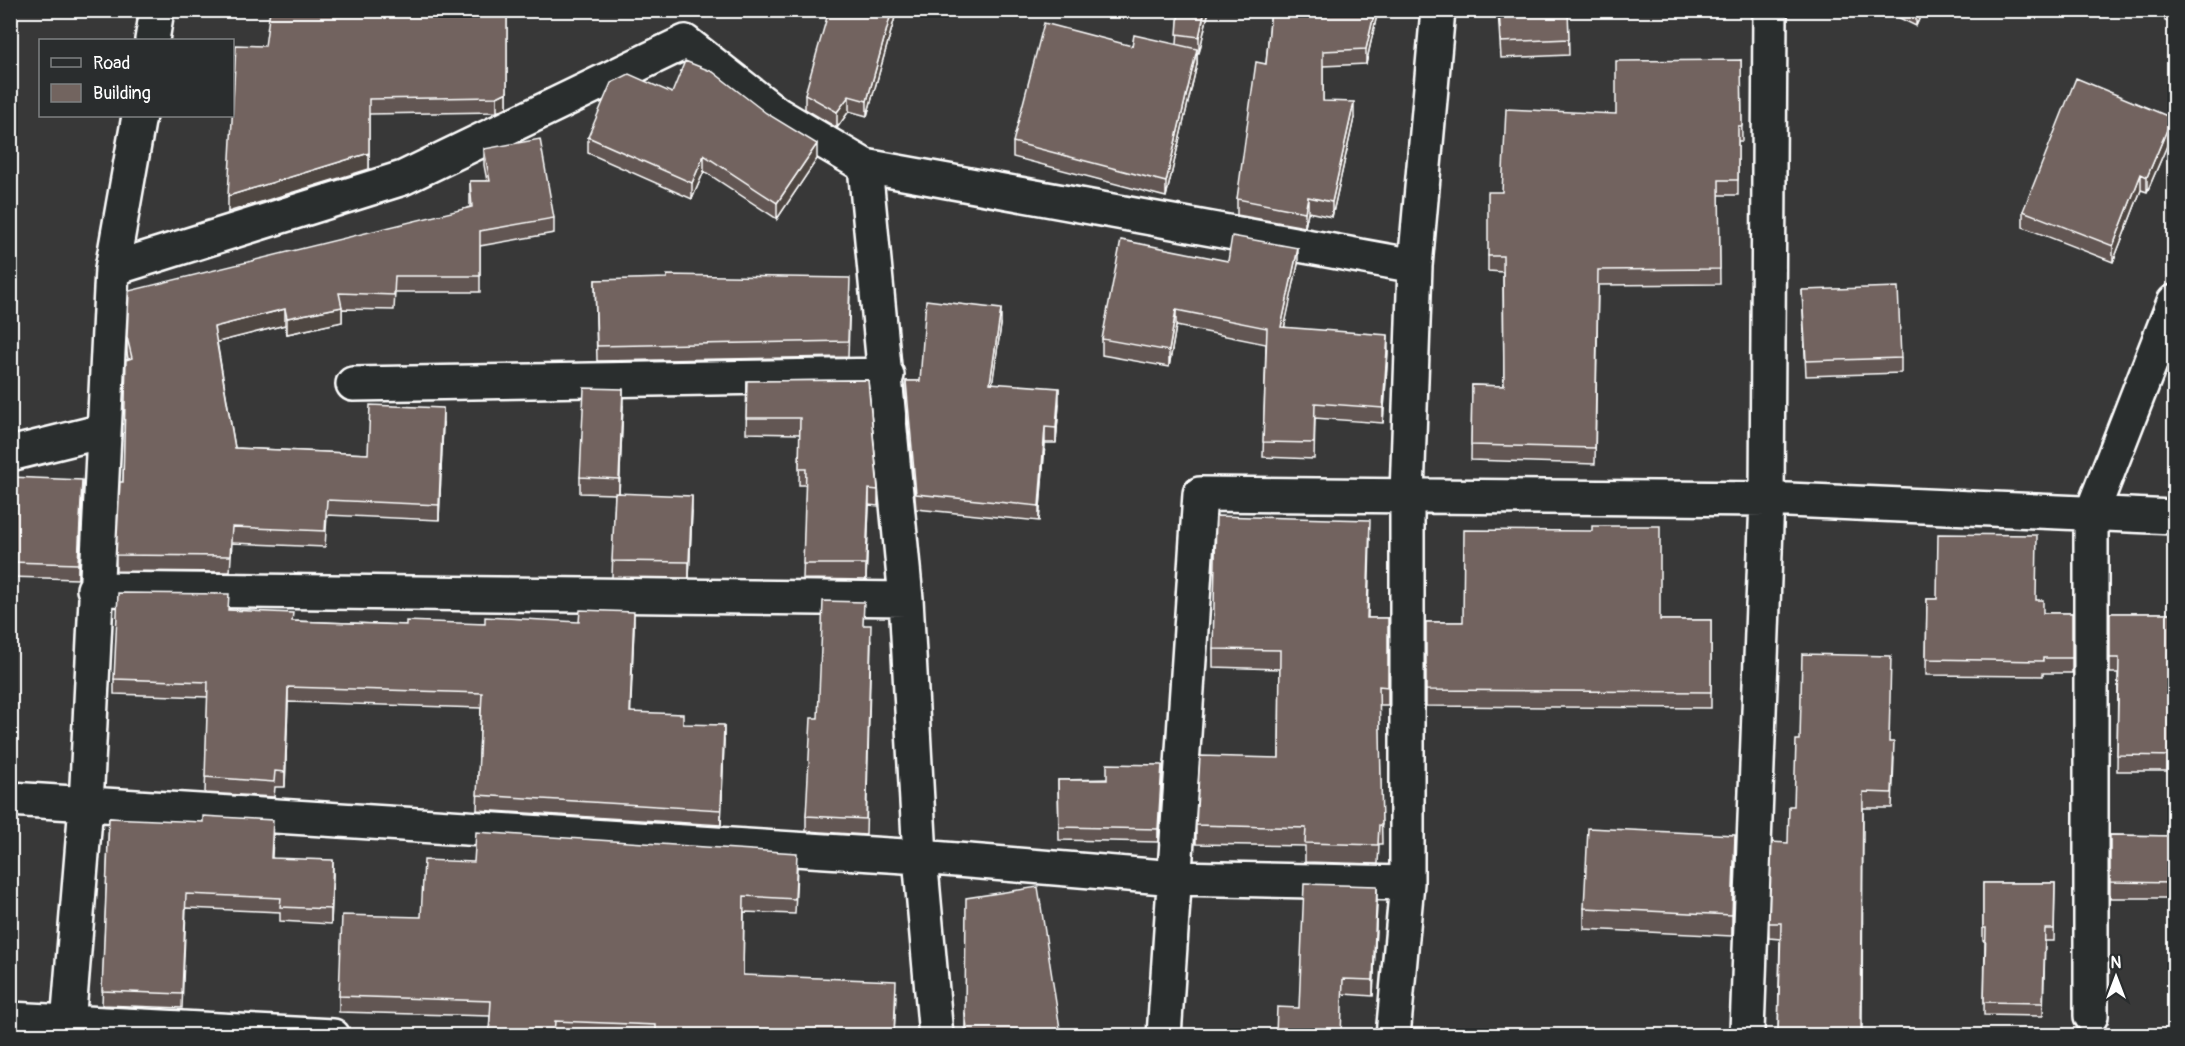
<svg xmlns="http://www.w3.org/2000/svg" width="2185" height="1046" viewBox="0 0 2185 1046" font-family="Pangolin,sans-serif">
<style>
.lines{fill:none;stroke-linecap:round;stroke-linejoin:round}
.street-casing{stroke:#fff;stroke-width:38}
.street{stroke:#2a2d2e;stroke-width:33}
.wall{fill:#625652;stroke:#fff;stroke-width:1.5}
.shaded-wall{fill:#504642;stroke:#fff;stroke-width:1.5}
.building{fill:#72645f;stroke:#fff;stroke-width:1.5}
</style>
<rect width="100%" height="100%" fill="#383838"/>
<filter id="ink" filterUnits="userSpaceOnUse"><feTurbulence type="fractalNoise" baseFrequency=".0167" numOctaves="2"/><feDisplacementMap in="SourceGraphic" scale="12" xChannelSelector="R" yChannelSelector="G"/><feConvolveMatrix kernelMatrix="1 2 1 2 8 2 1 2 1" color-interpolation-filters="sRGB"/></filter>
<g filter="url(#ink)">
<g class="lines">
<!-- street casing -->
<g class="street-casing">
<path id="street" d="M152,40L157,10
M865,166L906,599L920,857L936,1036
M112,269L403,178L685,42L777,114L865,166L1415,266
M353,384L887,375
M10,454L103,431
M94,589L906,599
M10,799L920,857L1176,878L1407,883
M2091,1016V515L2174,302
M10,1019L333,1036
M1747,1031L1767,499L1770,10
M67,1036L86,805L112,269L139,116
M1164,1036L1200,494L1767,499L2174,517
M1393,1036L1407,883V494L1415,266L1438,10"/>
</g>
<!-- street -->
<use href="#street" class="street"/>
</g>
<!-- wall -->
<path class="wall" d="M507,10V107L497,112L369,114V169L228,212L265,46Z
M897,10L867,116L849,111L837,128L805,109V94Z
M1179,10H1209L1199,53H1197V64L1166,197L1013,157V142L1132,46L1177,45Z
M1271,10H1378L1366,64L1323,66V101L1354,118L1332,217L1308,212L1305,227L1237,215V199L1266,64Z
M1498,10H1568L1569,55L1501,58Z
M1883,10H1923L1916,26Z
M2165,10H2175V25L2165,21Z
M1741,60L1742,141H1738V195H1719L1720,284L1598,285L1595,464L1471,460L1472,385L1504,386L1503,272L1488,271V256L1502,192L1616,114Z
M2172,134L2147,192L2141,190L2113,262L2023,227V211Z
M588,137L817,159L777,219L704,171L692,199L588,153Z
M484,149L554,218V233L480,246V292H395L394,310L342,309V322L287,334L285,325L217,342L235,448L368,454L443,423L439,520L327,515L325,547L232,543L230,572L116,571V555L123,482L128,359L127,352V337L470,207V181H487L484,165Z
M1298,264L1284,327L1388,351L1383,423L1315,418L1314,459L1263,457L1266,344L1176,326L1169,367L1102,355V339Z
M595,280L850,293L848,357L597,361Z
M1802,290L1901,358V373L1806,376Z
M1001,325L992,383L1059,404L1056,443H1045L1039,521L916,509L906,396V381H920Z
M868,380L878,490V506L869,505L866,580L803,579L806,485H799L800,434L746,433L747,381Z
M623,405L619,493L692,511L689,578L612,577L615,494L580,493V477Z
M10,477L82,496L78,579L10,577Z
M1370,539L1368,618H1388V705H1379L1382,844H1379L1378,864L1305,862V846L1196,844V825L1279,758L1280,669L1213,667V649Z
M1927,599L2036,600L2043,613H2072V673H2043V676L1926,675Z
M229,610L293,621L406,625L485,624L634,627L630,712L683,724L724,740L721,825L477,810L481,708L288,702L285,787H275L274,797L205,793L208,697L114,694V679Z
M2110,613H2175V771H2117L2118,673H2110Z
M1660,620H1711V708L1426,706V622H1463Z
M864,625L871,641L866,835L806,831V816L818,718Z
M1889,742L1894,758L1892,808H1863L1862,1035H1778L1780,939L1769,938V923L1788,843Z
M1162,778L1158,842L1059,840L1058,780Z
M109,818L273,835L272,858L333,874L331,924L280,921V912L186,908L182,1008L102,1005Z
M2110,835L2175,836V898H2110Z
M1735,856L1732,936L1584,929V908Z
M474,862L797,868L795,914L744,912L743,975L896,996L894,1035H489L490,1016L339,1012V996L421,917Z
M1983,883H2055L2054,941H2045L2043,1016L1984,1015L1985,941H1983Z
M1377,901L1373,996L1343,994L1299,1008Z
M965,1013L1061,1035H965Z"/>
<!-- shaded-wall -->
<path class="shaded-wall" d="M892,10H897L867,116V101Z
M1205,10H1209L1199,53V37Z
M1375,10H1378L1366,64V49Z
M1916,10H1923L1916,26Z
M1197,49V64L1166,197V182Z
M507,92V107L497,112V97Z
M849,96V111L837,128V112Z
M1354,102V118L1332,217V202Z
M2172,118V134L2147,192V177Z
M817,144V159L777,219V203Z
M369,153V169L228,212V196Z
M704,155V171L692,199V183Z
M2141,174V190L2113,262V246Z
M1308,197V212L1305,227V212Z
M1298,248V264L1281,343V327Z
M342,307V322L287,334V318Z
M285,309V325L214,343V327Z
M1001,309V325L990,399V383Z
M1176,310V326L1169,367V351Z
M1388,335V351L1383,423V408Z
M1059,388V404L1056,443V428Z
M623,389V405L619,494V479Z
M443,408V423L439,520V505Z
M1045,427V443L1039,521V506Z
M82,480V496L78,579V564Z
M869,489V505L866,580V564Z
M692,496V511L689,578V562Z
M634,612V627L630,727V712Z
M288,687V702L285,787V772Z
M724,725V740L721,825V810Z
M1162,765V778L1158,842V829Z
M1735,835V856L1732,936V915Z
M333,860V874L331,924V909Z
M1377,886V901L1373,996V980Z"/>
<!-- building -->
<path class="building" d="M270,10H507V92L497,97L369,99V153L228,196L236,45L265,46Z
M829,10H892L867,101L849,96L837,112L805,94Z
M1179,10H1205L1199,37L1177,34Z
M1271,10H1375L1366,49L1323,51V101L1354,102L1332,202L1308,197L1305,212L1237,199L1256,62L1266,64Z
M1499,10H1568L1569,39L1501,42Z
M1044,23L1132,46L1134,35L1197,49L1166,182L1013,142Z
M1741,60L1742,126H1738V180H1719L1720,269L1598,270L1595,448L1471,445L1472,385L1504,386L1503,256H1488V192H1502L1506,109L1616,114V61Z
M685,61L713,72L766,113L817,144L777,203L704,155L692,183L588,137L611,83L629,74L672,93Z
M2076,78L2172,118L2147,177L2141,174L2113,246L2023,211Z
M540,139L554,218L480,231V276H395L394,295L339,293L342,307L287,318L285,309L214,327L235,448L368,454L370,405L443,408L439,505L327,500L325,531L232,527L230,556L116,555L120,482H123L126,360L132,358L127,337L129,291L472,207L470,181H490L484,149Z
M1232,236L1298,248L1281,327L1388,335L1383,408L1315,403L1314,443L1263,442L1267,328L1176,310L1169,351L1102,339L1121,240L1228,261Z
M667,275L850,278L848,341L597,346L595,280L667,278Z
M1898,287L1901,358L1806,361L1802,290Z
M926,300L1001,309L990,383L1059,388L1056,428L1045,427L1039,506L916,494L906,381H920Z
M868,380L878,490L869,489L866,564H803L806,469H799L800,418H746L747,381Z
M584,388L623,389L619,479L580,477Z
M10,477L82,480L78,564L10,562Z
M615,493L692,496L689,562L612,561Z
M1216,516L1370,520L1367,618H1388V687L1379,686L1382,825H1379L1378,845L1305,843L1306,828L1196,825L1200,756L1279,758L1280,650L1213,649Z
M1592,526H1660V620H1711V692L1426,690V622H1463L1464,530L1592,531Z
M1938,534L2037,535L2036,600H2043V613H2072V658H2043V661L1926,659L1927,599H1937Z
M118,593L229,594L228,610L293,613L292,621L406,625V621L485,624V617L579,622L580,610L634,612L630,712L683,714V724L724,725L721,810L477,795L482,693L288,687L285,772L275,771L274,782L205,777L208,682L114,679Z
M823,601L864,602L863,625H871L866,819L806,816L811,718H818Z
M2110,613H2175V756L2117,755L2119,658H2110Z
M1802,654L1891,656L1889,742H1894L1892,793L1863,792L1861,1035H1778L1781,923H1769L1772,842L1788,843L1789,806H1794L1796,740H1800Z
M1107,764L1162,765L1158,829L1059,827L1058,780H1107Z
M203,816L273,820L271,858L333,860L331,909L280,907L281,898L186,894L182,994L102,991L109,818L203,822Z
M1588,828L1735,835L1732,915L1584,908Z
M476,832L797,853L795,899L744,896L743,975L896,981L894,1035H656V1025L555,1021L554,1035H489L491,1001L339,996L342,915L421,917L424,860L474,862Z
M2110,835L2175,836V883L2110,882Z
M1983,883H2055L2054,929H2045L2043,1003L1984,1002L1986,928H1983Z
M1304,884L1377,886L1373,980L1343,979L1341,1035H1276L1277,1007L1299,1008Z
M1038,887L1061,1035H968L965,1013L966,898Z"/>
</g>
<!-- margin -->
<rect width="2185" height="1046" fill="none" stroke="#2a2d2e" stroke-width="36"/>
<rect x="18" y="18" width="2149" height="1010" fill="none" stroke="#fff" stroke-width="2" filter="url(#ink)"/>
<!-- legend -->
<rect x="39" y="39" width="195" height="78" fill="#2a2d2e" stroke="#7f8182" stroke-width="1.5"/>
<rect x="51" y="58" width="30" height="9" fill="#2a2d2e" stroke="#7f8182" stroke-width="1.5"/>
<text x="93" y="69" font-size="18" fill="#ffffff">Road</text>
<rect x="51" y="84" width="30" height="18" fill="#72645f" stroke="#7f8182" stroke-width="1.5"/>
<text x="93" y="99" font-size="18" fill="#ffffff">Building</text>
<!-- north arrow -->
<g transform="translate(2116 977)" stroke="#2a2d2e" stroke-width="4.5" paint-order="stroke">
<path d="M0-4.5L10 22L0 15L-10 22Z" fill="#ffffff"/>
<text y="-9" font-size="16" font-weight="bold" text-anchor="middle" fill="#ffffff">N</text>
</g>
</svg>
